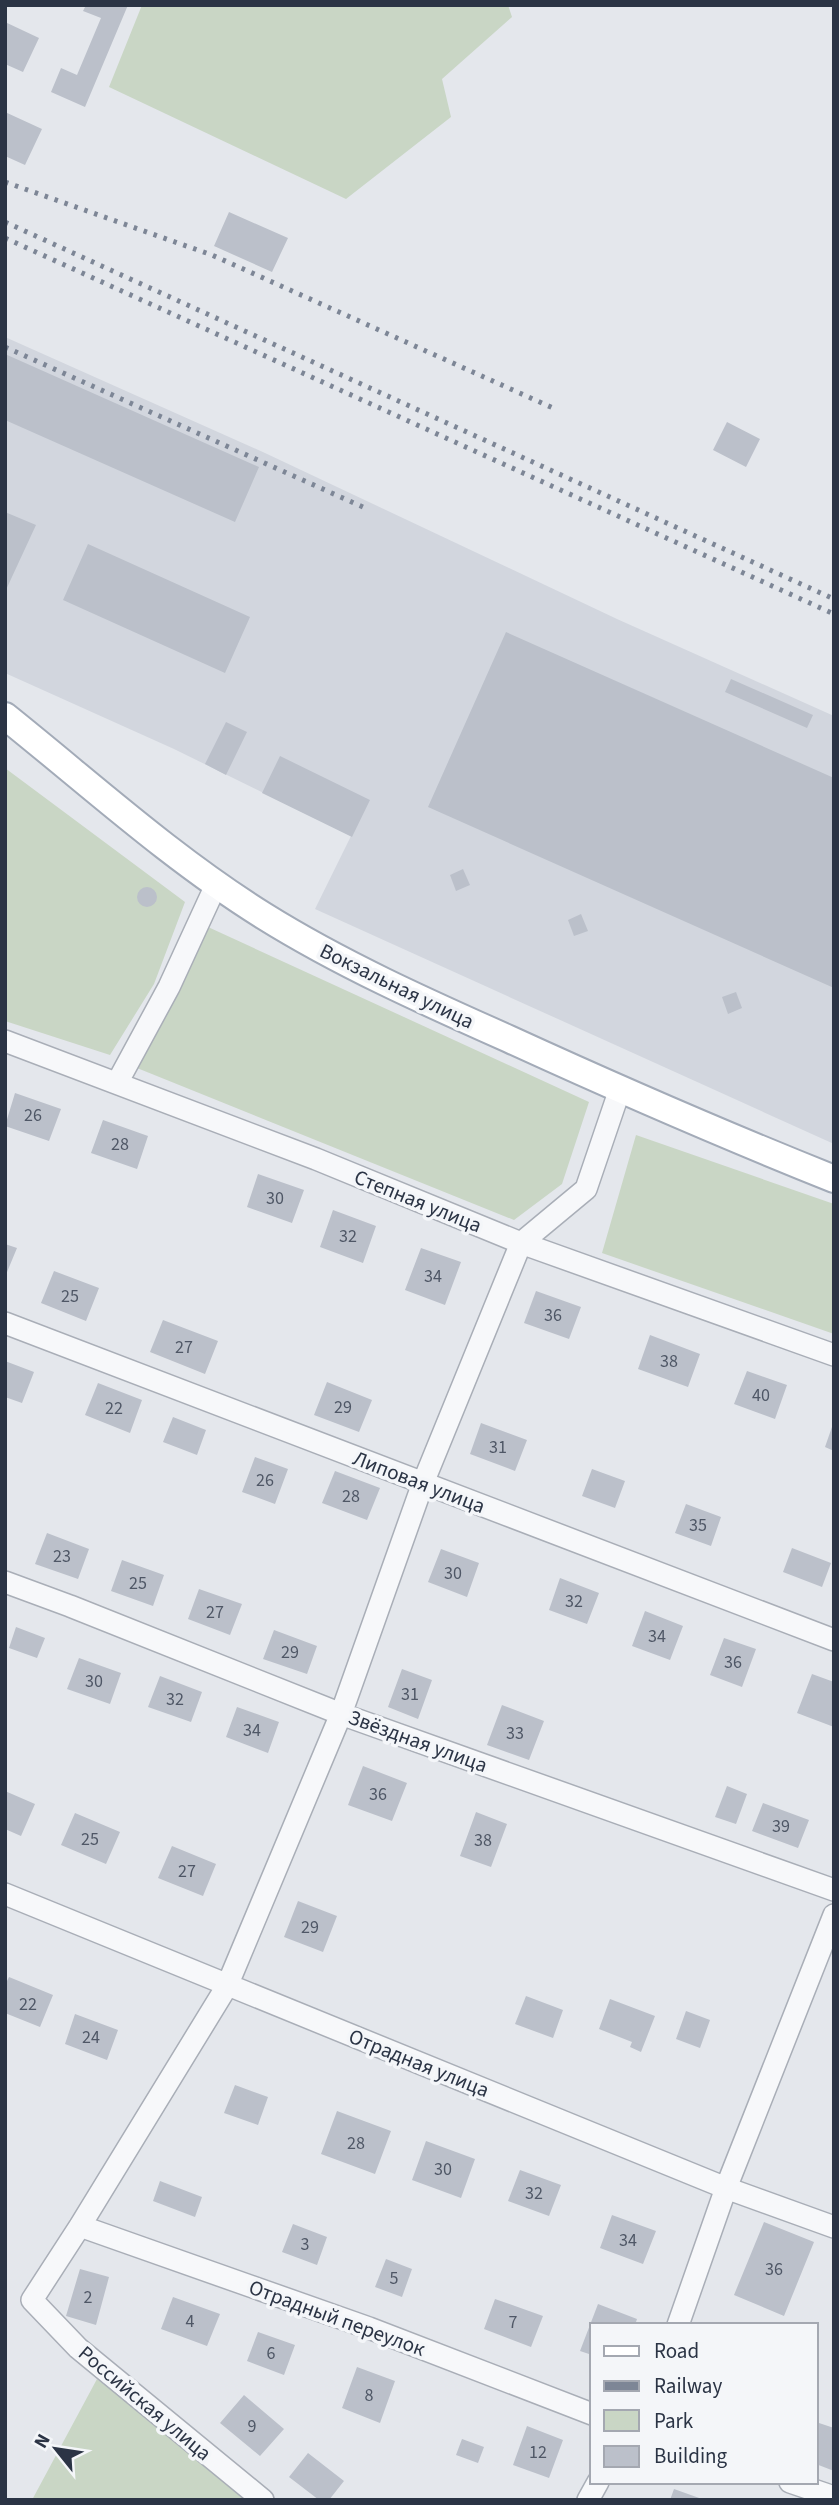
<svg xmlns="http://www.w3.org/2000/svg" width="839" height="2505" viewBox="0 0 839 2505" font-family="'Source Sans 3',sans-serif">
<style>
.built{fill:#d2d6de}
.green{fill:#c9d6c5}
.building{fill:#bbc0ca}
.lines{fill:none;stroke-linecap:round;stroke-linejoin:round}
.minor-casing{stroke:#a9aeb7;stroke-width:24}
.major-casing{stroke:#a3abb8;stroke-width:30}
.minor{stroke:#f7f8fa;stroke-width:21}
.major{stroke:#fff;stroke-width:26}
.rail{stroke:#7d8696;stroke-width:5;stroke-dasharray:3.5 7;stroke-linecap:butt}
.labels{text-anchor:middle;stroke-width:7;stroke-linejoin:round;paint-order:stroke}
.number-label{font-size:18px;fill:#4f5766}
.street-label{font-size:21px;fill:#2b3445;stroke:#f4f6f9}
</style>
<rect width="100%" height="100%" fill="#e4e7ec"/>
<!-- built -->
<path class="built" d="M5,337L265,453L617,619L834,716V1144L315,909L351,836L174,749L5,673Z"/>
<!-- green -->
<path class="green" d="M142,5H508L512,17L442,79L451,117L346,199L109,87Z
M5,768L185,902L154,984L110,1055L5,1021Z
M208,927L589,1102L562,1184L514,1220L137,1068Z
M636,1135L834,1204V1334L602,1253Z
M97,2379L256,2500H32Z"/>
<!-- building -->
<path class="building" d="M86,5H128L85,107L51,92L61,68L77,75L101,18L83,11Z
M5,22L39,38L23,72L5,64Z
M5,112L42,129L25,165L5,156Z
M229,212L288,238L272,272L214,246Z
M5,354L259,467L235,522L5,420Z
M727,422L760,439L746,467L713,450Z
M5,512L36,525L5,592Z
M88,544L250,617L225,673L63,600Z
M506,632L834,778V988L428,807Z
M731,679L813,715L807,728L725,692Z
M226,722L247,732L226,775L205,764Z
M280,756L370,800L352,837L262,793Z
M463,869L470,885L456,891L450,875Z
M137 897a10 10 0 1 1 20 0a10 10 0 1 1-20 0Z
M581,914L588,931L574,936L568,920Z
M736,992L742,1008L728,1014L722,997Z
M15,1093L61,1109L49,1141L5,1126Z
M103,1120L148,1136L137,1169L91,1153Z
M258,1174L304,1190L292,1223L247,1207Z
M333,1210L376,1226L363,1263L320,1247Z
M5,1244L17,1248L5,1277Z
M421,1248L461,1262L445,1305L405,1290Z
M54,1271L99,1288L86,1321L41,1303Z
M536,1291L581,1307L569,1339L524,1323Z
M163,1320L218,1341L205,1374L150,1352Z
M650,1335L700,1354L688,1387L638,1369Z
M5,1361L34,1372L22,1403L5,1397Z
M747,1371L787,1385L775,1419L734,1404Z
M327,1382L372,1400L359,1432L314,1415Z
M98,1383L142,1400L130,1433L85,1415Z
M173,1417L206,1430L197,1455L163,1442Z
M481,1423L527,1440L515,1471L470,1454Z
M833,1424H834V1451L825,1447Z
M255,1457L288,1469L275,1504L242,1492Z
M592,1469L625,1481L615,1508L582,1496Z
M335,1471L380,1488L367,1520L322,1503Z
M686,1504L721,1517L711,1546L675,1533Z
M47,1533L89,1549L78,1579L35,1564Z
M792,1548L831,1563L822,1587L783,1572Z
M441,1549L479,1563L467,1597L428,1582Z
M122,1560L164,1575L153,1606L111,1591Z
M560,1578L599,1593L587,1624L549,1610Z
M199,1589L242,1604L230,1635L188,1619Z
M645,1611L683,1626L670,1660L632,1646Z
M16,1627L45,1638L37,1658L9,1648Z
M274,1630L317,1646L307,1674L263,1659Z
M724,1638L756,1649L742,1687L710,1675Z
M79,1658L121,1673L110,1704L67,1689Z
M402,1669L432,1680L418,1719L388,1707Z
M812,1674L834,1682V1727L797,1713Z
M160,1676L202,1692L191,1722L148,1707Z
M502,1705L544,1721L529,1760L487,1745Z
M237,1707L279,1722L268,1753L226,1737Z
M363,1766L407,1783L392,1821L348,1805Z
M727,1786L747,1794L736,1824L715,1817Z
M5,1791L35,1804L21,1836L5,1829Z
M763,1803L809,1820L798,1848L752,1831Z
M476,1812L507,1824L491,1867L460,1856Z
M75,1813L120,1832L106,1864L61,1845Z
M172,1846L216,1864L203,1896L158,1878Z
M298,1901L337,1916L323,1952L284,1937Z
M9,1977L53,1995L40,2027L5,2013V1985Z
M526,1996L563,2010L553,2038L515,2024Z
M610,1999L655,2016L641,2052L630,2047L632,2042L599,2029Z
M686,2011L710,2020L700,2048L676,2039Z
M75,2014L118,2030L107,2060L65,2044Z
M235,2085L268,2097L258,2125L224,2113Z
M337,2111L391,2131L375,2174L321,2154Z
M426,2141L475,2159L461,2198L412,2180Z
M520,2170L561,2185L549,2216L508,2201Z
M160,2181L202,2197L195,2217L153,2201Z
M612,2215L656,2231L643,2264L600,2248Z
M764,2222L814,2242L784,2316L734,2295Z
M293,2224L327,2237L317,2265L282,2252Z
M386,2259L412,2269L402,2297L375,2287Z
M80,2269L109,2277L96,2325L66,2316Z
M173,2297L220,2314L207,2346L161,2329Z
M495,2299L543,2316L531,2347L484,2329Z
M598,2304L637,2319L635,2325H592V2355L580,2351Z
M258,2332L295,2345L284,2375L247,2361Z
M357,2367L395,2381L380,2423L342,2408Z
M244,2395L284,2429L260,2456L220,2423Z
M816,2422L834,2428V2471L816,2464Z
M527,2426L563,2440L549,2478L513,2465Z
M462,2439L484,2447L478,2463L456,2455Z
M308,2453L344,2481L329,2500H319L289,2477Z
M674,2489L702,2499V2500H670Z"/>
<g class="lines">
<!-- minor casing -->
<g class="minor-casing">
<path id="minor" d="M5,1041L316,1159L521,1243L834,1355
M117,1083L169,987L216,885
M5,1323L834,1640
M5,1582L70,1606L341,1714L834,1890
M5,1894L726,2188L834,2227
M80,2226L369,2328L592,2414
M678,2325L726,2188L834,1915
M790,2482L834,2497
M263,2500L78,2348L32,2300L80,2226L227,1986L341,1714L423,1483L521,1243L586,1189L620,1089
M588,2500L598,2482"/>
</g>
<!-- major casing -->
<g class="major-casing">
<path id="major" d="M5,716C90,784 171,858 264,916C341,964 426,1002 509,1039C616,1088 724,1135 834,1179"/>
</g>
<!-- minor -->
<use href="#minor" class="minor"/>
<!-- major -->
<use href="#major" class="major"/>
<!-- rail -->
<path class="rail" d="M5,182L212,255L553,408
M5,222L834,599
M5,238L834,614
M5,347L363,507"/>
</g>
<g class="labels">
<!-- number labels -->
<g class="number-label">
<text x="33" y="1121">26</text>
<text x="120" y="1150">28</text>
<text x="275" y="1204">30</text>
<text x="348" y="1242">32</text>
<text x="433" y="1282">34</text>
<text x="70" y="1302">25</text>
<text x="553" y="1321">36</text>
<text x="184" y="1353">27</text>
<text x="669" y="1367">38</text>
<text x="761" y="1401">40</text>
<text x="343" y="1413">29</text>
<text x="114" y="1414">22</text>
<text x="498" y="1453">31</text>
<text x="265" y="1486">26</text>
<text x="351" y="1502">28</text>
<text x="698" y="1531">35</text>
<text x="62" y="1562">23</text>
<text x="453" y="1579">30</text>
<text x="138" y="1589">25</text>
<text x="574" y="1607">32</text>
<text x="215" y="1618">27</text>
<text x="657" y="1642">34</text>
<text x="290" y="1658">29</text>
<text x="733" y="1668">36</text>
<text x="94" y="1687">30</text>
<text x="410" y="1700">31</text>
<text x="175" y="1705">32</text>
<text x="252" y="1736">34</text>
<text x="515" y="1739">33</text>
<text x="378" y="1800">36</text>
<text x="781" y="1832">39</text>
<text x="90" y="1845">25</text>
<text x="483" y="1846">38</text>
<text x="187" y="1877">27</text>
<text x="310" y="1933">29</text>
<text x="28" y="2010">22</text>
<text x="91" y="2043">24</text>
<text x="356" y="2149">28</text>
<text x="443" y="2175">30</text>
<text x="534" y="2199">32</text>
<text x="628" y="2246">34</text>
<text x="305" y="2250">3</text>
<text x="774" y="2275">36</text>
<text x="394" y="2284">5</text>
<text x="88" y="2303">2</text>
<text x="190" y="2327">4</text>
<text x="513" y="2328">7</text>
<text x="271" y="2359">6</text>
<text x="369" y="2401">8</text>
<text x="252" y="2432">9</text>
<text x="538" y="2458">12</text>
</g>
<!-- street labels -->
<g class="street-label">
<text transform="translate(397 986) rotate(26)" y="7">Вокзальная улица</text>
<text transform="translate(418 1201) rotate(22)" y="7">Степная улица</text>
<text transform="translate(419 1482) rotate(21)" y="7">Липовая улица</text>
<text transform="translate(418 1741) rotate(20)" y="7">Звёздная улица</text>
<text transform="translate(419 2063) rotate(22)" y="7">Отрадная улица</text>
<text transform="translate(337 2318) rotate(20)" y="7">Отрадный переулок</text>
<text transform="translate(145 2403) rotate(40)" y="7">Российская улица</text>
</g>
</g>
<!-- border -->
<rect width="839" height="2505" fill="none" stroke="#2b3445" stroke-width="14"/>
<!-- legend -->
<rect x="590" y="2323" width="228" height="161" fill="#f4f6f9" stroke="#a4a8b1" stroke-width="2"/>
<rect x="604" y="2346" width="35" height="10" fill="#ffffff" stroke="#a4a8b1" stroke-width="2"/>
<text x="654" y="2358" font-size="21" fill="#2b3445">Road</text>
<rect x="604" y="2381" width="35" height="10" fill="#7d8696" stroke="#a4a8b1" stroke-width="2"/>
<text x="654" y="2393" font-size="21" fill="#2b3445">Railway</text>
<rect x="604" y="2410" width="35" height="21" fill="#c9d6c5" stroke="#a4a8b1" stroke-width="2"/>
<text x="654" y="2428" font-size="21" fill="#2b3445">Park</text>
<rect x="604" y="2446" width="35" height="21" fill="#bbc0ca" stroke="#a4a8b1" stroke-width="2"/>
<text x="654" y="2463" font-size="21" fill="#2b3445">Building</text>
<!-- north arrow -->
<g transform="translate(56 2449) rotate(300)" stroke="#f4f6f9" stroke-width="5" paint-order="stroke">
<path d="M0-5L12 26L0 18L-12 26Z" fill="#2b3445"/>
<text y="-10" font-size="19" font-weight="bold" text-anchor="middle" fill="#2b3445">N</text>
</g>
</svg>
